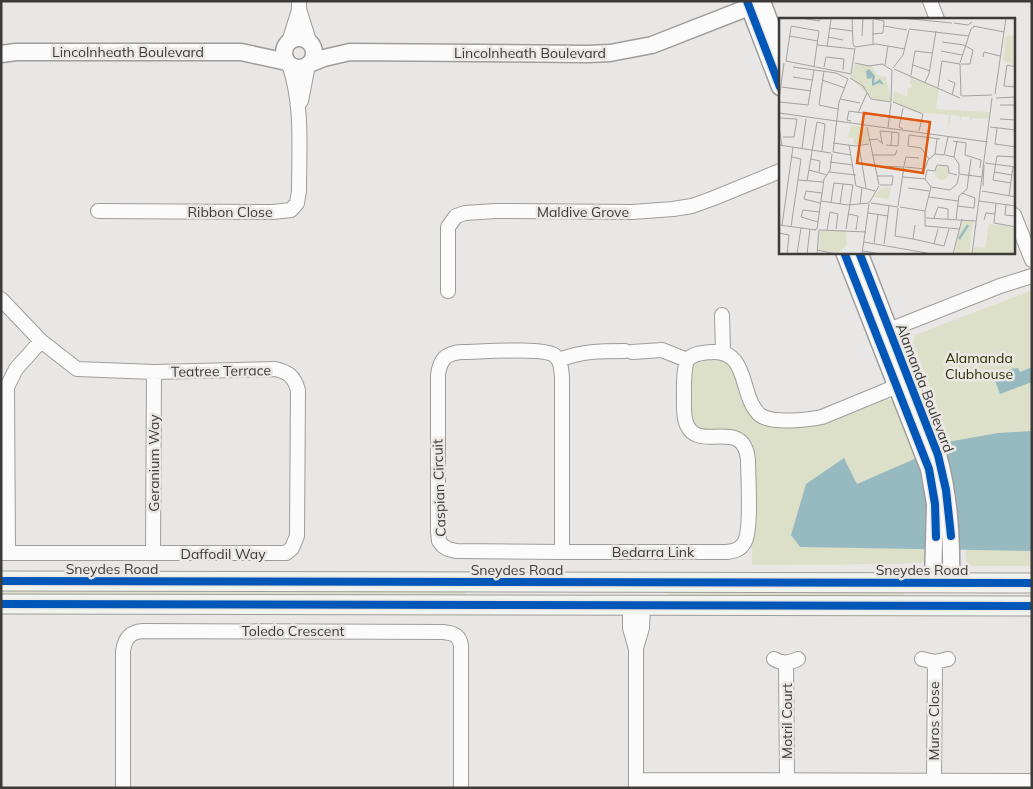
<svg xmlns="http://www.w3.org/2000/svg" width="1033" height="789" viewBox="0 0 1033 789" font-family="Mulish,sans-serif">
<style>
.green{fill:#dde0c9}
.water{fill:#97bac1}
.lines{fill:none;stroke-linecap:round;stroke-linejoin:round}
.minor-casing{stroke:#9e9d9b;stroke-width:16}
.tertiary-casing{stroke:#9e9d9b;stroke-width:19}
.secondary-casing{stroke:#9e9d9b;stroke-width:21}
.minor{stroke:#fcfbfb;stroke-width:14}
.tertiary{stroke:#fcfbfb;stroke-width:16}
.secondary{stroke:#f1f3ee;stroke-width:19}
.cycleway-casing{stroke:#eae7e4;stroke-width:11}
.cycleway{stroke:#0057b8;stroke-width:8}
.labels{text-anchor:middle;stroke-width:5;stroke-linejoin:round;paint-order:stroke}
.street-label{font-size:14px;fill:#3c3b3a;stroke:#eae7e4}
.park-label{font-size:14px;fill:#2c3200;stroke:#eae7e4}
.inset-river{fill:none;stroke:#97bac1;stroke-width:2.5}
.inset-road{fill:none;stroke:#a4a2a1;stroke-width:1}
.view{fill:#df580e;fill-opacity:0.15;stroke:#df580e;stroke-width:2.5}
.inset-edge{fill:none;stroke:#3c3b3a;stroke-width:2.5}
</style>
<rect width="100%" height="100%" fill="#e9e7e5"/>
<!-- green -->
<path class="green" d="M1032,290V566H972L966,561V518L952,445L913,342L915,335Z
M715,358L730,362L761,421L880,400L888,399L898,405L916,450L927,562L898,564L752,565L753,445C737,410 689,459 689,398C689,389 689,380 691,371C693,358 704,359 715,358Z
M1,588H465V599L1,598Z
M668,589H904V600L668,599Z"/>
<!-- water -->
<path class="water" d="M1032,367V382L1000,394L994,378L1011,369L1018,368L1020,372Z
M1032,431V551L800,547L791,535L806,484L844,458L857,484L912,460L947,442L998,433Z"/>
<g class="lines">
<!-- minor casing -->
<g class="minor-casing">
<path id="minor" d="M299,1V9L309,41
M930,1L937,19
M289,42L299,10
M301,101L308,65
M98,211L273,212L291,210L297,203L299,191C299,149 303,104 289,64
M1014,215L1032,260
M448,291V227L456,216L465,213L496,211L632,212L673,209L692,206L714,198L780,171
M1,299L41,341L77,369L154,372L275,369C288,372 294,376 298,390L297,536L292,548L286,553H1
M722,315L723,352
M889,330L1000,286L1032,276
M462,352C480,352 541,347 554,355C561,360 561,368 562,377V552L456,551L448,549L443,546L439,541L438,532V375C440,359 446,353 462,352Z
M632,352L662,350L687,360C694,353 702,353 712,352C750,350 739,397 760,415C772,424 808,420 822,417L907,382
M559,360C582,351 600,351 625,351
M562,552H727C734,551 740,550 744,543C752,532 748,476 748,460C744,416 699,453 687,425C683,417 684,407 684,398C684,385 683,373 687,360
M8,553L7,387L16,369L41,341
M153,553L154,372
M630,605V628L636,649V787
M636,648L642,628L643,605
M774,659C783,664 789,663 798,659
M922,659L935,662L948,659
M786,663L787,780
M636,780L1032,781
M934,780L935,662
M123,788V651C125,638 130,632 143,631L443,632C453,633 460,635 461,646V788"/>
</g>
<!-- tertiary casing -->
<g class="tertiary-casing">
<path id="tertiary" d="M747,1L780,87
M762,1L780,50
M284 53a15 15 0 1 1 30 0a15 15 0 1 1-30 0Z
M1,54L16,52H241L287,62
M309,64L324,58L350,52L588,54L610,53L652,45L762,2
M844,252L929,469L935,504L933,583
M859,252L938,455C950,497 952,540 951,583"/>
</g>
<!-- secondary casing -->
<g class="secondary-casing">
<path id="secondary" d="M1,581L1032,583
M1,604L1032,606"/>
</g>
<!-- minor -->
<use href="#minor" class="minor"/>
<!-- tertiary -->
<use href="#tertiary" class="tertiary"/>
<!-- secondary -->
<use href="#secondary" class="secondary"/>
<!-- cycleway casing -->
<g class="cycleway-casing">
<path id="cycleway" d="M747,1L780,87
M844,252L929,469L935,504L936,537
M859,252L938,455L946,490L951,536
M1,581L1032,583
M1,604L1032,606"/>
</g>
<!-- cycleway -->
<use href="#cycleway" class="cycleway"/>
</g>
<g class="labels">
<!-- street labels -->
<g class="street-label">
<text x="128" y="57">Lincolnheath Boulevard</text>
<text x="530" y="58">Lincolnheath Boulevard</text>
<text x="230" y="217">Ribbon Close</text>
<text x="583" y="217">Maldive Grove</text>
<text transform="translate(221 371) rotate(-1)" y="5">Teatree Terrace</text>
<text transform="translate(925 388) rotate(69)" y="5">Alamanda Boulevard</text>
<text transform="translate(154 463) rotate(-90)" y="5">Geranium Way</text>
<text transform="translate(439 488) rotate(-92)" y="5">Caspian Circuit</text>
<text x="653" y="557">Bedarra Link</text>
<text x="223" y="559">Daffodil Way</text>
<text x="112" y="574">Sneydes Road</text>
<text x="517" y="575">Sneydes Road</text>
<text x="922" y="575">Sneydes Road</text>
<text x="293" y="636">Toledo Crescent</text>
<text transform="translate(787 721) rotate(-90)" y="5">Motril Court</text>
<text transform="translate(934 721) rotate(-90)" y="5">Muros Close</text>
</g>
<!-- park labels -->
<g class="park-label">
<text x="979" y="363">Alamanda<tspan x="979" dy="16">Clubhouse</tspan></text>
</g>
</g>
<!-- overview -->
<g transform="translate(779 18)">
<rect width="236" height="236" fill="#e9e7e5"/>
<path d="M236,17V48L224,42L227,18ZM76,46L93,48L98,57L107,59L112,83L93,81L71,59ZM132,58L160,70L157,91L211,94L209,101L193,100L191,104V99H182V103L180,98L172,97L171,103L176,105L171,104L168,114L170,97L135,94L114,84L115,73L129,79L128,71L134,68L131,66ZM72,107L87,110L89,125L74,127L75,120L69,119ZM156 155a7 7 0 1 1 14 0a7 7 0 1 1-14 0ZM112,169L110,181L94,179L102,170ZM183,202L194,203L190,236H175ZM210,206L236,209V236H194L195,229L206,230ZM67,212L68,227L59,235L40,232L41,213Z" fill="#dde0c9"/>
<path d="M90,51L96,58L95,65L101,61L105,67L100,65L93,68V60L88,61L87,53Z" fill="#97bac1"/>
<path class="inset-river" d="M180,221L189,207"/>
<path class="inset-road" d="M22,0L40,3L42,0M73,0L74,26M122,0L173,5M175,5L189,7L193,4M12,8L40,13L35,48M105,8L128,12M194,8L225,14M51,10L73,13M130,11L190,18M93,16L104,15L105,3L96,1M10,18L39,23M83,18L84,0M49,19L64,22M163,24L185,27L194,32M74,26L76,29L97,26L126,31M94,26V2M38,27L75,31M48,29L52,1M162,33L183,37M204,39L205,34L221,38M7,43L72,56M7,43L12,9M76,45L90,48L103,46L113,52M181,45L192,11L196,8M181,46L182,78M182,46H191L194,32M106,47L109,28M134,47L151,53M14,49L57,55L69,61L60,84L54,134M45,49L47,39L65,41L64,52M237,49L228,47L225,68L237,69M114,50L124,37L130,12M115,51L181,80M45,53L40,87L59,91M72,56L76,30M132,57L136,33L153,35M14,59L33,62M71,60L84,68L92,81L112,84M43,62L66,70M169,62L176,65L173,77M146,64L150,56L157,13M3,69L32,73M159,69L163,43L181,46M216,76L227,0M183,78L213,77M217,80L237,79M61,81L81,85M0,82L5,45M1,84L29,87L35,52M112,84L113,52M114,84L144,96L140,113M221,87H235L236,97M124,90L120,109L124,111M0,95L209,124M79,95L88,75M0,100L18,101L15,119H4M221,101L237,102M72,103L68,102L70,93L110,99M0,109L3,128M88,109L100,167M211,109L237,112M109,110L112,85M218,110L216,126L237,129M89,122L98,121L104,126M174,123L187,125L186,137L202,142L201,150M54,125L76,128L90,126M103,125L101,113L113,114M0,127L52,135M70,127L77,168L96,173M107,127L119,128L120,115L113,114L112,127M80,128L87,170M23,130L27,101M54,134L72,137M156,136L158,121M93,137H116L118,132M165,137L169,119M166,137L175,139L180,146V156M175,139L178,123M32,141L41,143L40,154M150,141L142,130L129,128L130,117L161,121M51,144L74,147M206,145L237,149M95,148L125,149M125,148L127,139L140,140M126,149L146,151M146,151L149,142L156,136L165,137M30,152L48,157M148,152L146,161L152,169L171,172L178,166L180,157M148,152L156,153L158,147L169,148L170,155L178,157M50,154L77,157M215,154L233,157M180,156L203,159M190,156L192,141M98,158H114L113,167H101M124,159L146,161M19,162L44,164M28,163L38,104L46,106L43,133M232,165L214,162L218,138L237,139M204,168L205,147M129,170L150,173M203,173L237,179M230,178L234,149M150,179L179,183M42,183L69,187L90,185M200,183L237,188M52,184L55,165L74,167L67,211M41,185L25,181L27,173L43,175M90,185L100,168M92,185L119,189M61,186L64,166M81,186L83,170M217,186L215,205L237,209M227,187L226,197L237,198M119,188L125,149M178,188L195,190L196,180L183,175M121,189L146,193V208M119,190L116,218L134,221L136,207M146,193L152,169M89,195L109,198M69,196L79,198L77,212M147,200L197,203M155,200L159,189L169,191V201M177,201L180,178L188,171L190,155M205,202L207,195L216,196M39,204L22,199L24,192L40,194M0,207L37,212M3,207L14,129M146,208L181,211M12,209L22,141L13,139M35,212L38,211L45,161L51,152L53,136M40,212L87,214M48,212L51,194L59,196L57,211M0,215L10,217L8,236M134,221L165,228L170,211M85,224L153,236M95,225L99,196M105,226L110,188M155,226L159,211M38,232L58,236M84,233L102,236M18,236L22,210M28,236L31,211M38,236L40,212M83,236L90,186M174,236L183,201M193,236L213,80"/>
<path class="view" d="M85,95L151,104L144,155L78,145Z"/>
<rect width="236" height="236" class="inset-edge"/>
</g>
<!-- border -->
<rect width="1033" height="789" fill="none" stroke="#3c3b3a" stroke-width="5"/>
</svg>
